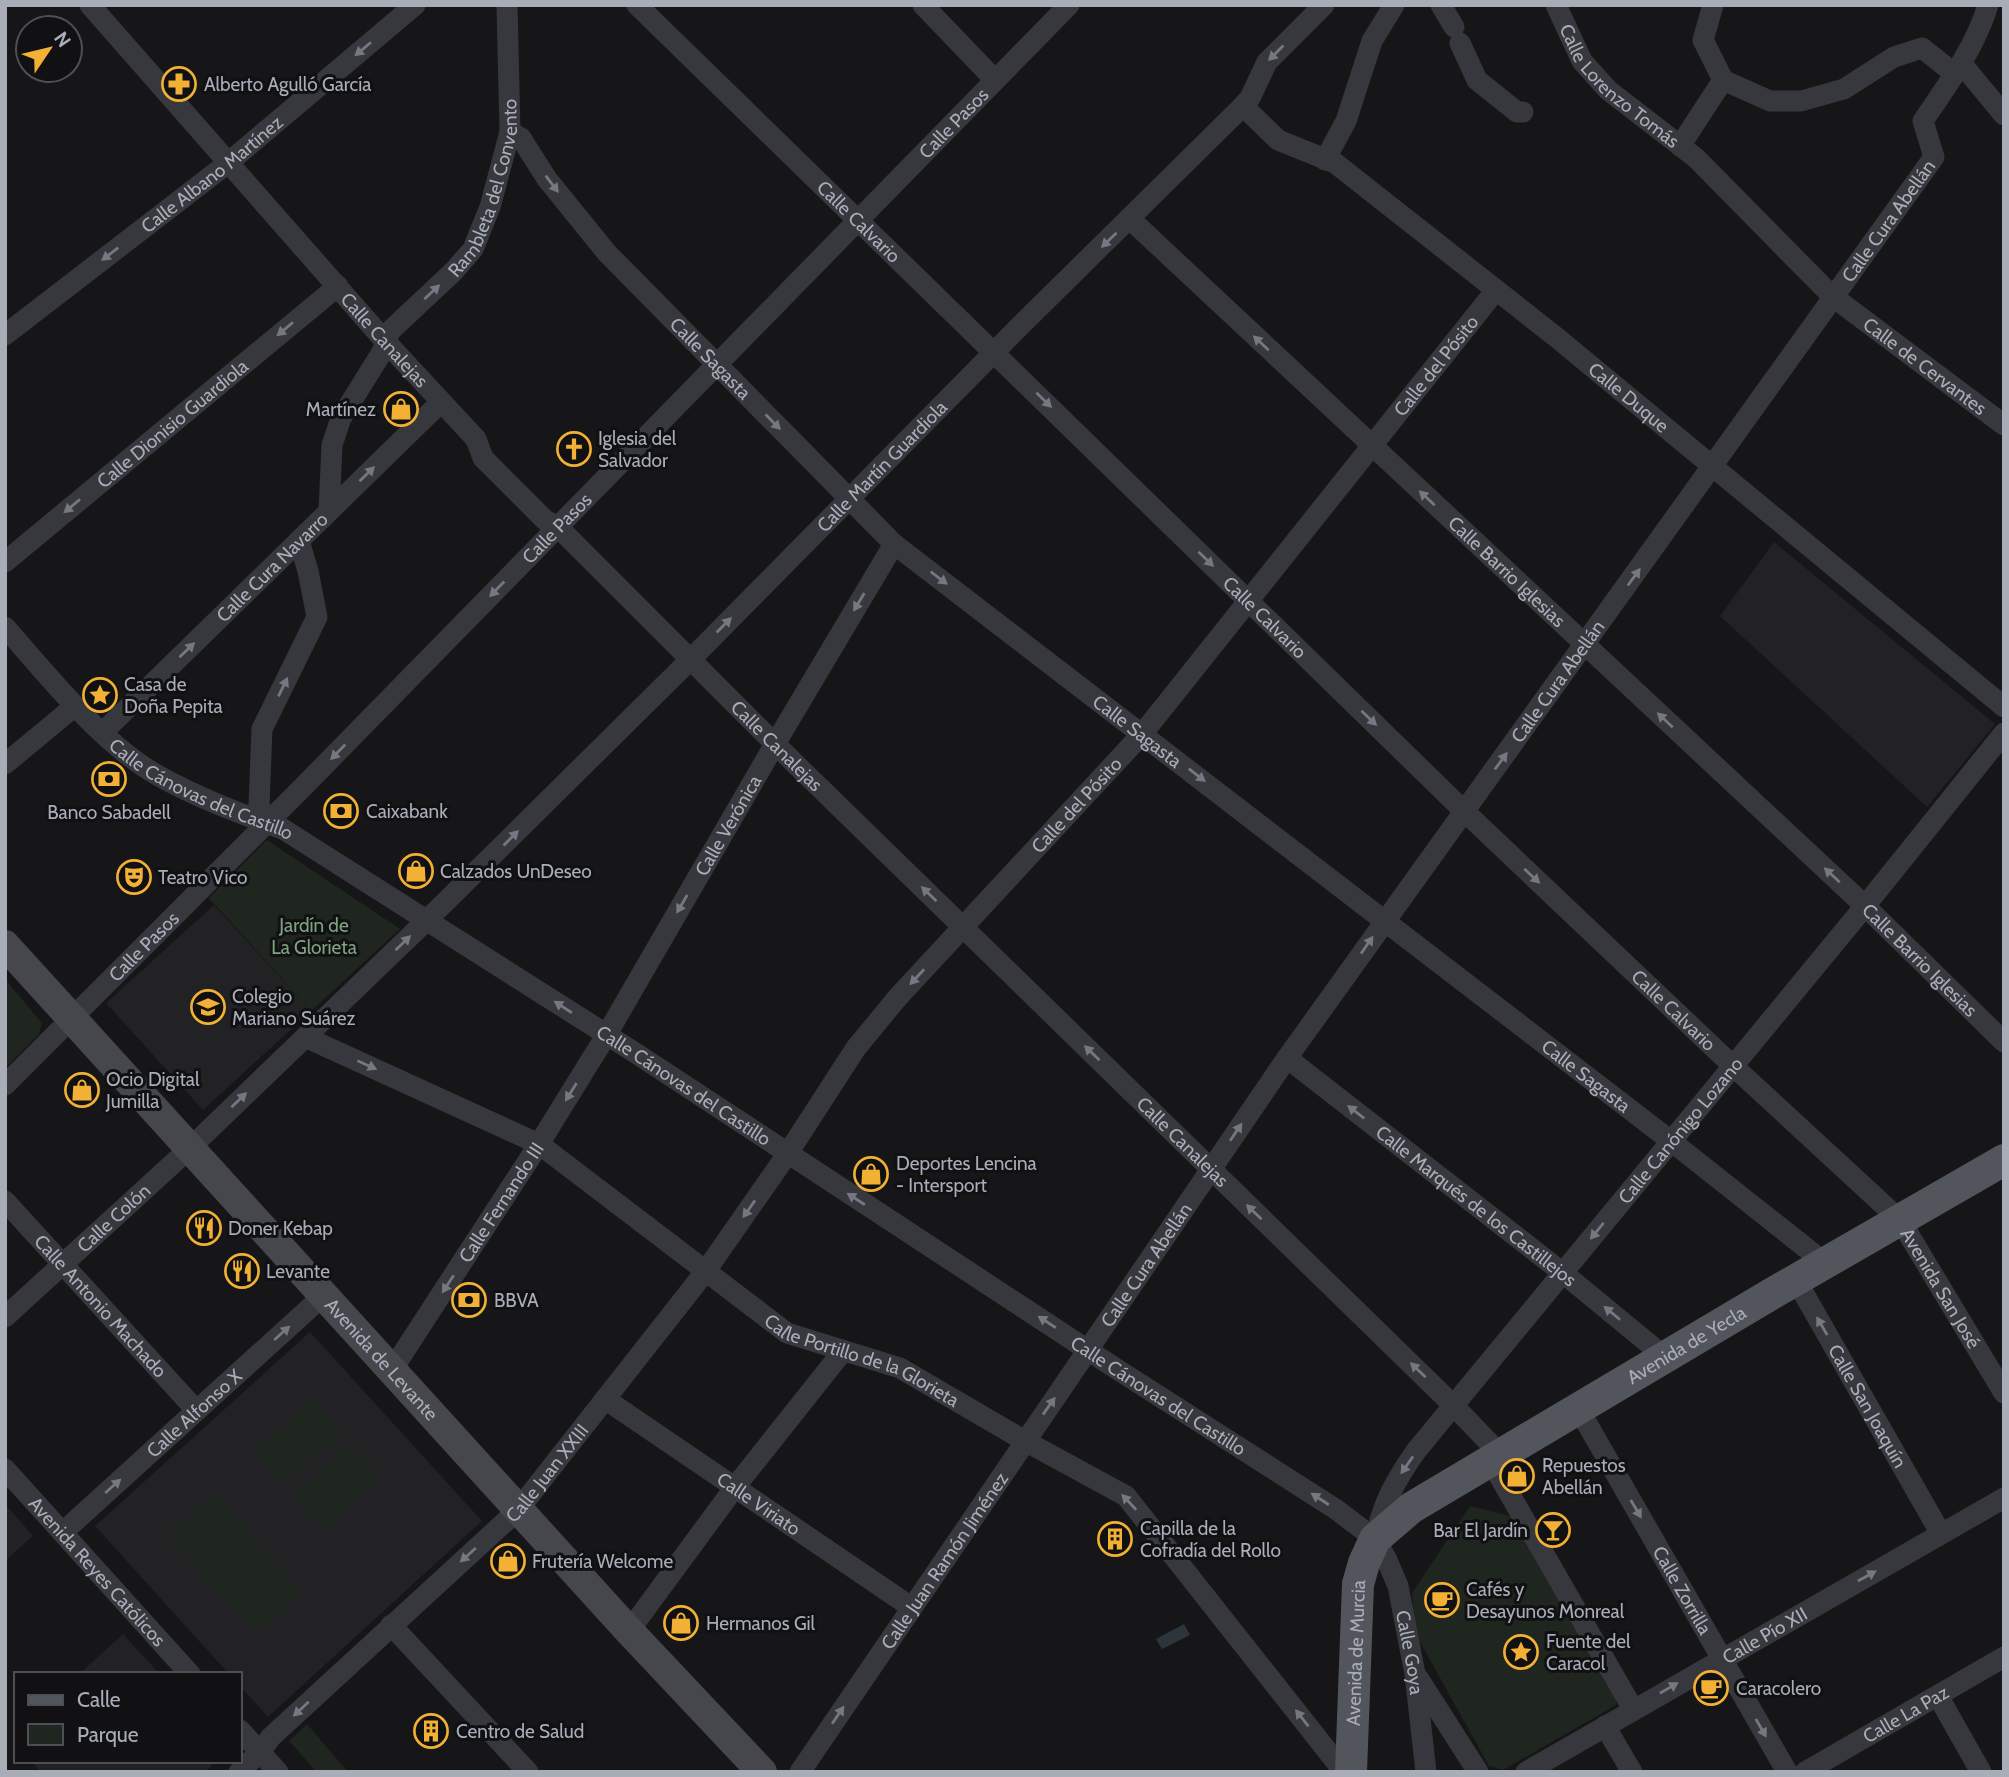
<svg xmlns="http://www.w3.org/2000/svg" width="2009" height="1777" viewBox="0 0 2009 1777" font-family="Cabin,sans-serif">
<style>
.built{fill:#222225}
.green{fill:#1e261f}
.water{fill:#2c353c}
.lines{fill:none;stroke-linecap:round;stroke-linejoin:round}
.minor{stroke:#37383d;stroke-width:21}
.secondary{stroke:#45474d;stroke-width:30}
.primary{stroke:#53555c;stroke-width:32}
.oneway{fill:#757881}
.labels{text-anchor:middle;stroke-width:6;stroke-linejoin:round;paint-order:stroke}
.street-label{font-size:19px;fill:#a8adb8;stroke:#111113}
.poi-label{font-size:19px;fill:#a8adb8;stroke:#111113;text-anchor:start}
.park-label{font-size:19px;fill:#7fa381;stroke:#111113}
</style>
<rect width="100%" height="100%" fill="#161618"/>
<!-- built -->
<path class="built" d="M1774,542L1995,724L1927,807L1720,616Z
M214,905L311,1011L203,1110L106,1003Z
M310,1332L482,1521L268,1717L240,1686V1674H229L95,1526Z
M5,1504L33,1536L5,1561Z
M123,1634L160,1674H79Z
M31,1761H216L205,1772H41Z"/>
<!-- green -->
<path class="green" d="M267,840L400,929L311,1011L209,898Z
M5,979L42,1023L39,1034L5,1068Z
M312,1400L341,1433L283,1485L254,1452Z
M352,1444L381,1477L323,1529L293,1496Z
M215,1494L302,1593L256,1634L168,1536Z
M1470,1506L1510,1516L1617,1700L1616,1705L1503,1770L1489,1766L1415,1633L1412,1593Z
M307,1724L348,1772H317L289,1741Z"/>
<!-- water -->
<path class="water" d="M1184,1624L1190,1635L1162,1649L1156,1639Z"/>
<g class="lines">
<!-- minor -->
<g class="minor">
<path id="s1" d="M90,5L385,341L476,439L483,458L545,520L558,527L775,744L1453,1405L1500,1454"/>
<path id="s2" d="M637,5L1465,812L1733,1066L1900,1220L2004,1393"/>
<path d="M923,5L995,80"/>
<path d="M1441,5L1454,27"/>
<path id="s3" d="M1556,5L1582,61L1608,90L1696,158L1832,296L2004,425"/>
<path d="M1713,5L1703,40L1723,80"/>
<path d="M1460,43L1477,80L1517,112H1523"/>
<path d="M1961,63L2004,115"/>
<path id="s4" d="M1243,106L1278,140L1335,163L1556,337L2004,707"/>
<path id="s5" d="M510,132L521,138L547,179L607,253L894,544L1671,1141L1825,1263"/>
<path d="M1680,146L1723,80L1770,101H1801L1844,89L1894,57L1922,48L1955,74"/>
<path d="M1325,160L1346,121L1372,41L1394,5"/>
<path id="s6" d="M1130,219L1865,906L2004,1042"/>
<path id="s7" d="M5,335L228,163L415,5"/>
<path id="s8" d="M329,511L332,445L341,418L382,352L390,331L454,271L473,249L490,207L510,132L507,5"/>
<path id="s9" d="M5,562L338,286"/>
<path id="s10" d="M5,627C47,675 103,745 159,776C198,798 241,814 283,829L634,1052L1112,1366L1337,1510L1375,1539L1386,1558L1398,1586L1415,1674L1426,1772"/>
<path id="s11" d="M103,732L441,402"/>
<path d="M5,764L75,706"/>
<path d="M266,823L259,805L262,729L317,617L308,571L299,541"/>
<path id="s12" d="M305,1037L539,1144L787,1333L900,1368L1025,1441L1126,1496L1344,1772"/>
<path id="s13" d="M1287,1058L1563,1273L1665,1357"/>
<path id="s14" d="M5,1085L304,786L1069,5"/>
<path id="s15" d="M5,1201L196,1410"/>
<path id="s16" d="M1796,1280L1941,1534"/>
<path id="s17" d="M5,1317L190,1148L427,920L691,659L1024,322L1243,106L1250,98L1267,62L1324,5"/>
<path id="s18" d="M392,1370L539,1144L607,1034L775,744L894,544"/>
<path id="s19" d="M605,1399L911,1607"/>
<path id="s20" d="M1578,1408L1787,1772"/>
<path d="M1490,1460L1633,1709"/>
<path id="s21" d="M5,1469L190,1674"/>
<path id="s22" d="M63,1532L324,1295"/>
<path id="s23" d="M1376,1537C1382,1504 1397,1478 1416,1451L1865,906L2004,733"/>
<path d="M391,1625L528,1772"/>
<path d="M629,1631L735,1487L843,1351"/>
<path d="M1418,1678L1478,1772"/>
<path d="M1938,1696L1981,1772"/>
<path d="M1605,1726L1632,1772"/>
<path d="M240,1730L278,1772"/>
<path id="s24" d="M239,1772L260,1752L271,1737L518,1510L705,1272L788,1153L856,1048L898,997L1143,733L1496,290"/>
<path id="s25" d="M800,1772L1287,1058L1934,157L1923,121C1948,84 1975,48 1988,5"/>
<path id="s26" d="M1526,1772L2004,1498"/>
<path id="s27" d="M1805,1772L2004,1657"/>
</g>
<!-- secondary -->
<path class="secondary" id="s28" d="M5,945L629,1631L762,1772"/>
<!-- primary -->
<path class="primary" id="s29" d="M1351,1772L1358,1584L1364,1563L1375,1539L1411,1508L1773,1293L2004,1160"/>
</g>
<!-- one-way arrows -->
<defs><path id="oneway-solid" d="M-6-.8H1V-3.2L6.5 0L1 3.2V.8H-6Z" transform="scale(1.75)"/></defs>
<g class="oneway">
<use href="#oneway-solid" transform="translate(363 49) rotate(140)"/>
<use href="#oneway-solid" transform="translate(1276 53) rotate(135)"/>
<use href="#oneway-solid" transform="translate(552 184) rotate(53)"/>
<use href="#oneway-solid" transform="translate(1109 240) rotate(136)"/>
<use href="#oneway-solid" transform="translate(110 254) rotate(142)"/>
<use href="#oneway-solid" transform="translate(432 292) rotate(-43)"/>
<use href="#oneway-solid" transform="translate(285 329) rotate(140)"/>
<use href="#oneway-solid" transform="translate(1261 343) rotate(-137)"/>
<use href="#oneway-solid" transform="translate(1044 400) rotate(44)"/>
<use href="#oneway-solid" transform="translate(773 422) rotate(45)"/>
<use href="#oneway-solid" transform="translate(367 474) rotate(-44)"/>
<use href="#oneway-solid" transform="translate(1427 498) rotate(-137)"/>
<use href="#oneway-solid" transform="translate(72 506) rotate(140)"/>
<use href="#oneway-solid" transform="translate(1206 559) rotate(44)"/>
<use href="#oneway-solid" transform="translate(1634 577) rotate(-54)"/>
<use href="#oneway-solid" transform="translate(939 578) rotate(37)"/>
<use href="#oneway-solid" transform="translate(497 589) rotate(134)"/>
<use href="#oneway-solid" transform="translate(859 602) rotate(121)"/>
<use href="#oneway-solid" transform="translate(724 625) rotate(-45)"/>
<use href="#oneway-solid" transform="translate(187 650) rotate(-44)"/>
<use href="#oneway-solid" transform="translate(283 687) rotate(-64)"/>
<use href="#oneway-solid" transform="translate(1369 718) rotate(44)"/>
<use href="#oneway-solid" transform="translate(1665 720) rotate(-137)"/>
<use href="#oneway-solid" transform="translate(338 752) rotate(134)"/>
<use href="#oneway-solid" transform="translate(1501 761) rotate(-54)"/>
<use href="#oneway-solid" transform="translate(1197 775) rotate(38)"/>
<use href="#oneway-solid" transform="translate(511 838) rotate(-45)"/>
<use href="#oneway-solid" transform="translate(1832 875) rotate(-137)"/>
<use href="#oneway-solid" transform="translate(1532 876) rotate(43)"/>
<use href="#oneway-solid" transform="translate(929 894) rotate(-136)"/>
<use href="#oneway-solid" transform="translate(682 904) rotate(120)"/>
<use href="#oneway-solid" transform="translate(403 943) rotate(-44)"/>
<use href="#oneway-solid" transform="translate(1367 945) rotate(-55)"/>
<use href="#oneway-solid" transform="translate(917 977) rotate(133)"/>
<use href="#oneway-solid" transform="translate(563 1007) rotate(-147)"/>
<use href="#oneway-solid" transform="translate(1092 1053) rotate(-136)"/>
<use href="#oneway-solid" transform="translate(367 1065) rotate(24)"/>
<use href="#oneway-solid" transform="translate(571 1092) rotate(122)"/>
<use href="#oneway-solid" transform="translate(239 1100) rotate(-44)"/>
<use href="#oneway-solid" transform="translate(1356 1112) rotate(-142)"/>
<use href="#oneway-solid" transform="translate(1236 1132) rotate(-56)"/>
<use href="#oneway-solid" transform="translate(856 1199) rotate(-147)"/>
<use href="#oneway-solid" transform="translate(749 1209) rotate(125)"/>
<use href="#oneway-solid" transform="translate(1254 1212) rotate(-136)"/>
<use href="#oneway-solid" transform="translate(1597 1231) rotate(129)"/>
<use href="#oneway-solid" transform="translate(448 1284) rotate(123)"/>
<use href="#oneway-solid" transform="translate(1612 1313) rotate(-140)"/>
<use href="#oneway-solid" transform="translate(1047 1322) rotate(-147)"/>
<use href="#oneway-solid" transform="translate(1822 1326) rotate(-120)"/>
<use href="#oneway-solid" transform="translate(282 1333) rotate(-42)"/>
<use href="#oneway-solid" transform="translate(1418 1370) rotate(-136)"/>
<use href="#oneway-solid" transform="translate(1049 1406) rotate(-55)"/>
<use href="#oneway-solid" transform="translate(1407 1465) rotate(125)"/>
<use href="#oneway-solid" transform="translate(113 1486) rotate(-42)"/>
<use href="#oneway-solid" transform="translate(1320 1499) rotate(-147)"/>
<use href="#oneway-solid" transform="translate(1129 1502) rotate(-133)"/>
<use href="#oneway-solid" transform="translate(1636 1509) rotate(60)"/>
<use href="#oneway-solid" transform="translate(468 1555) rotate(138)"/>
<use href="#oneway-solid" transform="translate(1867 1576) rotate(-29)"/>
<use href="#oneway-solid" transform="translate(1669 1688) rotate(-30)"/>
<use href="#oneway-solid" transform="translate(301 1709) rotate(137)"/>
<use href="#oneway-solid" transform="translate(838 1715) rotate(-56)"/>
<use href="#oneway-solid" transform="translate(1302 1718) rotate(-128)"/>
<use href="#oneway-solid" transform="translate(1761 1728) rotate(60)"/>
</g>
<!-- icons -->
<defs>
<g id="pharmacy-ring" transform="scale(1.75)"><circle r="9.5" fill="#111113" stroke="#f2b134" stroke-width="1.5"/><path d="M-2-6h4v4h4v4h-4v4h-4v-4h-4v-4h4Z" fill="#f2b134"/></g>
<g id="shop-ring" transform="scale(1.75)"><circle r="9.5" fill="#111113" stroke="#f2b134" stroke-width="1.5"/><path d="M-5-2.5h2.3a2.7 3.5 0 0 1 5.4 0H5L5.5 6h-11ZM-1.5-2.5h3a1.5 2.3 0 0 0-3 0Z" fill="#f2b134"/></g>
<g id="church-ring" transform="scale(1.75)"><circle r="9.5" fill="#111113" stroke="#f2b134" stroke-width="1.5"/><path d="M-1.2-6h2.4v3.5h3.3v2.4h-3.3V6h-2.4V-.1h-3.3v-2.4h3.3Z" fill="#f2b134"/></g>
<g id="sight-ring" transform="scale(1.75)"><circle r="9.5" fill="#111113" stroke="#f2b134" stroke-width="1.5"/><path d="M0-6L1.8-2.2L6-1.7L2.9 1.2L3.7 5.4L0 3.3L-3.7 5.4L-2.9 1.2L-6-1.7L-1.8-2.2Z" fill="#f2b134"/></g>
<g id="bank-ring" transform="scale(1.75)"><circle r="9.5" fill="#111113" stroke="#f2b134" stroke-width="1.5"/><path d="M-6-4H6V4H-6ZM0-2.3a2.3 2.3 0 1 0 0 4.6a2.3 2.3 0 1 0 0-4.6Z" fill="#f2b134"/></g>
<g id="theatre-ring" transform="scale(1.75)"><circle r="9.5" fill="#111113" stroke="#f2b134" stroke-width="1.5"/><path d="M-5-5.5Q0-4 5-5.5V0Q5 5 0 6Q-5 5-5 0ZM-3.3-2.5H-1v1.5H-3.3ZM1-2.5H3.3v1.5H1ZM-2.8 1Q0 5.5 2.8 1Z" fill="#f2b134"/></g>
<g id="school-ring" transform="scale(1.75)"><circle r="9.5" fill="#111113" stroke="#f2b134" stroke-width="1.5"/><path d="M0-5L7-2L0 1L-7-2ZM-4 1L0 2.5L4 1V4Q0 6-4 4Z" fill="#f2b134"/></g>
<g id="restaurant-ring" transform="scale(1.75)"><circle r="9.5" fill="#111113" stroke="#f2b134" stroke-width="1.5"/><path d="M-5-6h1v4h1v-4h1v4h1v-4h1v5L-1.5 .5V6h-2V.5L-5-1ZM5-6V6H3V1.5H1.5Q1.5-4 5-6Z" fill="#f2b134"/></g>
<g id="bar-ring" transform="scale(1.75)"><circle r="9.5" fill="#111113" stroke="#f2b134" stroke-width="1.5"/><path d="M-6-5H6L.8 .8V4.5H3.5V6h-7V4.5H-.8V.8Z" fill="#f2b134"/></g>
<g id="building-ring" transform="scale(1.75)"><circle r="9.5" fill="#111113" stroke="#f2b134" stroke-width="1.5"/><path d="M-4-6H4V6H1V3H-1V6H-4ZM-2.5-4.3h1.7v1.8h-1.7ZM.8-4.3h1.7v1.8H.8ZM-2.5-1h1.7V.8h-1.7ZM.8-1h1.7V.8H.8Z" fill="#f2b134"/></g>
<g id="cafe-ring" transform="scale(1.75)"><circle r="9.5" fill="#111113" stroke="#f2b134" stroke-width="1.5"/><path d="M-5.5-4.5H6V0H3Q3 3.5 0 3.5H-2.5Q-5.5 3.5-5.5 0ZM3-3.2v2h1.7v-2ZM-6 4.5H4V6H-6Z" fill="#f2b134"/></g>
</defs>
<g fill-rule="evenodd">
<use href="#pharmacy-ring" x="179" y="84"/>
<use href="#shop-ring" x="401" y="409"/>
<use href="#church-ring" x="574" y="449"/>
<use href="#sight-ring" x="100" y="695"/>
<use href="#bank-ring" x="109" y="779"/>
<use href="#bank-ring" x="341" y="811"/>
<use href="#shop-ring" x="416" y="871"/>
<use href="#theatre-ring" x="134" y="877"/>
<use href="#school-ring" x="208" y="1007"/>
<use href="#shop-ring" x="82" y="1090"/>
<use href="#shop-ring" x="871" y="1174"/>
<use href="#restaurant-ring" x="204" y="1228"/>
<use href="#restaurant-ring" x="242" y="1271"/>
<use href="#bank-ring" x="469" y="1300"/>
<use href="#shop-ring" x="1517" y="1476"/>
<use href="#bar-ring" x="1553" y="1530"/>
<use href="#building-ring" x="1115" y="1539"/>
<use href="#shop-ring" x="508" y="1561"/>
<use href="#cafe-ring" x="1442" y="1600"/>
<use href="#shop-ring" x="681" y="1623"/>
<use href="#sight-ring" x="1521" y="1652"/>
<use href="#cafe-ring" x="1711" y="1688"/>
<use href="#building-ring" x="431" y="1731"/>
</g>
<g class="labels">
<!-- street labels -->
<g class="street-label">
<text dy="7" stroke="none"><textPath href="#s3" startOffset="105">Calle Lorenzo Tomás</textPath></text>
<text dy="7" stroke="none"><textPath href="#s14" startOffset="1351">Calle Pasos</textPath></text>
<text dy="7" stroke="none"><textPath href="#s7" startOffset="262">Calle Albano Martínez</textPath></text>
<text dy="7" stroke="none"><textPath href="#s8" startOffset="373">Rambleta del Convento</textPath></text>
<text dy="7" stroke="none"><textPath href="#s25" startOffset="1895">Calle Cura Abellán</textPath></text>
<text dy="7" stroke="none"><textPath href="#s2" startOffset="310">Calle Calvario</textPath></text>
<text dy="7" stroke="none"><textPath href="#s1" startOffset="446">Calle Canalejas</textPath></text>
<text dy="7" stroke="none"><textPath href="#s5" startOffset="304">Calle Sagasta</textPath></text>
<text dy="7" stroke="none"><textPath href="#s24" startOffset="1852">Calle del Pósito</textPath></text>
<text dy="7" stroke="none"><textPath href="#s3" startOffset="522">Calle de Cervantes</textPath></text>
<text dy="7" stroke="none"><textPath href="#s4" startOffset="486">Calle Duque</textPath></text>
<text dy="7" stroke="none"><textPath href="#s9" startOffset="217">Calle Dionisio Guardiola</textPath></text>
<text dy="7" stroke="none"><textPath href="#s17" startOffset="1222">Calle Martín Guardiola</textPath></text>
<text dy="7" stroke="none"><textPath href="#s14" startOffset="784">Calle Pasos</textPath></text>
<text dy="7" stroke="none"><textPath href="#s11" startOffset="236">Calle Cura Navarro</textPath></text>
<text dy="7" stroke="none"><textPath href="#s6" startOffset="516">Calle Barrio Iglesias</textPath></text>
<text dy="7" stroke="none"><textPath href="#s2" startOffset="877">Calle Calvario</textPath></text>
<text dy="7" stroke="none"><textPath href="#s25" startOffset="1328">Calle Cura Abellán</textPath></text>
<text dy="7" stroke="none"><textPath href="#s5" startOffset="872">Calle Sagasta</textPath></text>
<text dy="7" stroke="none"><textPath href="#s1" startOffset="1013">Calle Canalejas</textPath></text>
<text dy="7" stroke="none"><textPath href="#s10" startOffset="259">Calle Cánovas del Castillo</textPath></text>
<text dy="7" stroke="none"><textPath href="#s24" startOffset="1284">Calle del Pósito</textPath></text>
<text dy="7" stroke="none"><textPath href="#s18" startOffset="640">Calle Verónica</textPath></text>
<text dy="7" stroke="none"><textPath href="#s14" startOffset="196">Calle Pasos</textPath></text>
<text dy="7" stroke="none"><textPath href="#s6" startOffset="1083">Calle Barrio Iglesias</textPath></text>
<text dy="7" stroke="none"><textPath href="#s2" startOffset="1444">Calle Calvario</textPath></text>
<text dy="7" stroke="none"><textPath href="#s5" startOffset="1438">Calle Sagasta</textPath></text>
<text dy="7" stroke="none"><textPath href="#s10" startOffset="826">Calle Cánovas del Castillo</textPath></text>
<text dy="7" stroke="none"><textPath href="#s23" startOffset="511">Calle Canónigo Lozano</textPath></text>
<text dy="7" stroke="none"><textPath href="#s1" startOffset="1580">Calle Canalejas</textPath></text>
<text dy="7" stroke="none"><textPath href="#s18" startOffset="200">Calle Fernando III</textPath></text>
<text dy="7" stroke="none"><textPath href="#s13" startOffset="240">Calle Marqués de los Castillejos</textPath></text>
<text dy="7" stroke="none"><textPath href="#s17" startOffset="147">Calle Colón</textPath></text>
<text dy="7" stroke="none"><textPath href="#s25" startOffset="614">Calle Cura Abellán</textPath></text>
<text dy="7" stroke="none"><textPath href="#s2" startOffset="1832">Avenida San José</textPath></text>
<text dy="7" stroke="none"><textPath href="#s15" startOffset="142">Calle Antonio Machado</textPath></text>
<text dy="7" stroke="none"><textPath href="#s29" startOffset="604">Avenida de Yecla</textPath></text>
<text dy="7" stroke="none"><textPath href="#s12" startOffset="649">Calle Portillo de la Glorieta</textPath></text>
<text dy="7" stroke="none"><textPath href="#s28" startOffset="560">Avenida de Levante</textPath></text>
<text dy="7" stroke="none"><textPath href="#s10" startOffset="1393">Calle Cánovas del Castillo</textPath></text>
<text dy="7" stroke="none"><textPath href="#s16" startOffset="145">Calle San Joaquín</textPath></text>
<text dy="7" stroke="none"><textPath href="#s22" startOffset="177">Calle Alfonso X</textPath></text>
<text dy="7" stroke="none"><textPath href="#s24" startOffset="430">Calle Juan XXIII</textPath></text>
<text dy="7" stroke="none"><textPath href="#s19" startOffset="186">Calle Viriato</textPath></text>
<text dy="7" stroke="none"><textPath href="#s25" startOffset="256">Calle Juan Ramón Jiménez</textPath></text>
<text dy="7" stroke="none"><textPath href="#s21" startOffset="138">Avenida Reyes Católicos</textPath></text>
<text dy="7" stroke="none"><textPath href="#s20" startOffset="210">Calle Zorrilla</textPath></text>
<text dy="7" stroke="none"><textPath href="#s26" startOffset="275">Calle Pío XII</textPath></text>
<text dy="7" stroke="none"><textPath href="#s10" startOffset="1773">Calle Goya</textPath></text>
<text dy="7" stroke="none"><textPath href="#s29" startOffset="119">Avenida de Murcia</textPath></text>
<text dy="7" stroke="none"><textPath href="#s27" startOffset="116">Calle La Paz</textPath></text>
</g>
<!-- poi labels -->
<g class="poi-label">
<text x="204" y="91">Alberto Agulló García</text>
<text x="376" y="416" text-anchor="end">Martínez</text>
<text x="598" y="445">Iglesia del<tspan x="598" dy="22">Salvador</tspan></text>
<text x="124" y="691">Casa de<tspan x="124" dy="22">Doña Pepita</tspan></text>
<text x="366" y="818">Caixabank</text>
<text x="109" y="819" text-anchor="middle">Banco Sabadell</text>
<text x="440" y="878">Calzados UnDeseo</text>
<text x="158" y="884">Teatro Vico</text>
<text x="232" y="1003">Colegio<tspan x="232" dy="22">Mariano Suárez</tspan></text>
<text x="106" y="1086">Ocio Digital<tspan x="106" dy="22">Jumilla</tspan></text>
<text x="896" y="1170">Deportes Lencina<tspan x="896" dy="22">- Intersport</tspan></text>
<text x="228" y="1235">Doner Kebap</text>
<text x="266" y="1278">Levante</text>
<text x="494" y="1307">BBVA</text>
<text x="1542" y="1472">Repuestos<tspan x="1542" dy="22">Abellán</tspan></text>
<text x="1140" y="1535">Capilla de la<tspan x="1140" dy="22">Cofradía del Rollo</tspan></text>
<text x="1528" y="1537" text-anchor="end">Bar El Jardín</text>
<text x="532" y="1568">Frutería Welcome</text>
<text x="1466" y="1596">Cafés y<tspan x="1466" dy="22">Desayunos Monreal</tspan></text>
<text x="706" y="1630">Hermanos Gil</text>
<text x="1546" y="1648">Fuente del<tspan x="1546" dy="22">Caracol</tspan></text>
<text x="1736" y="1695">Caracolero</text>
<text x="456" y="1738">Centro de Salud</text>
</g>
<!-- park labels -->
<g class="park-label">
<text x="314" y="932">Jardín de<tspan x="314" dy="22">La Glorieta</tspan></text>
</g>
</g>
<!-- border -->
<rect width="2009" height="1777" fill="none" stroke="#a8adb8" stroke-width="14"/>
<!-- legend -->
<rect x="14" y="1672" width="228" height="91" fill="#111113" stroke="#4d4f55" stroke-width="2"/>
<rect x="28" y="1695" width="35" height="10" fill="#53555c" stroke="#4d4f55" stroke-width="2"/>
<text x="77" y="1707" font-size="21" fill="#a8adb8">Calle</text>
<rect x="28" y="1724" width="35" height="21" fill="#1e261f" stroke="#4d4f55" stroke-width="2"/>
<text x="77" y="1742" font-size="21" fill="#a8adb8">Parque</text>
<!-- north arrow -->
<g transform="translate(49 49) rotate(55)"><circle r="33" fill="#111113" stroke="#4d4f55" stroke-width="2"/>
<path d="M0-5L12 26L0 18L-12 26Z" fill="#f2b134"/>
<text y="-10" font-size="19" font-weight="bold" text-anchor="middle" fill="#a8adb8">N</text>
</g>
</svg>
